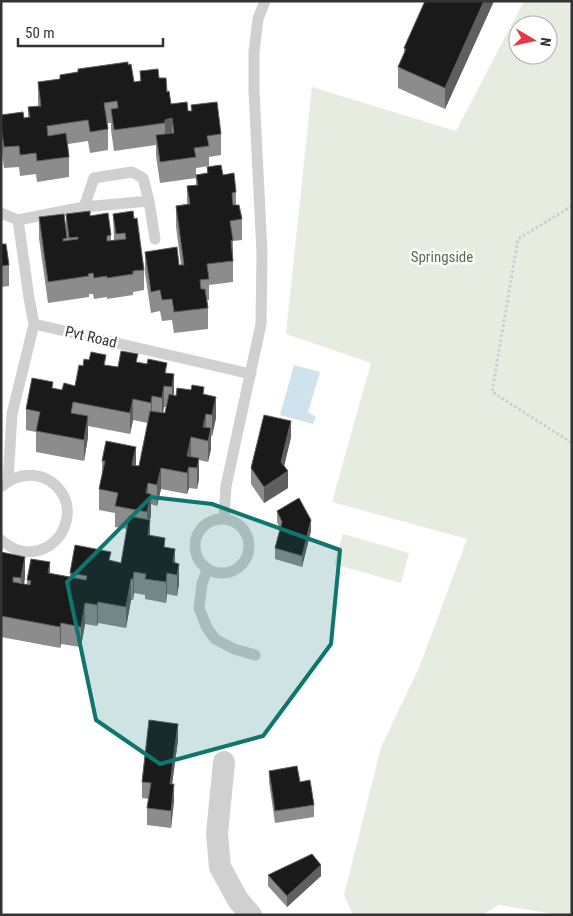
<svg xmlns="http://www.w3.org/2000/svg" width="573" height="916" viewBox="0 0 573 916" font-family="'Roboto Condensed',sans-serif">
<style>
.green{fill:#e6ecdf;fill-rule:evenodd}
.water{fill:#cfe2ee}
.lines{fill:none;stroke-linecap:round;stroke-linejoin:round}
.path{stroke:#cdcdcd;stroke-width:3;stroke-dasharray:2.5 2.5;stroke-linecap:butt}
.lane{stroke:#d0d0d0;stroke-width:11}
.street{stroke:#d0d0d0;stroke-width:22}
.wall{fill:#8c8c8c;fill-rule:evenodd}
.shaded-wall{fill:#5f5f5f}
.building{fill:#1a1a1a;stroke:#5f5f5f}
.marked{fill:#0f766e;fill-opacity:0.2;stroke:#0f766e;stroke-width:4;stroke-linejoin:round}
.labels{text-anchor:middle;stroke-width:5;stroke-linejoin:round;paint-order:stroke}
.park-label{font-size:15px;fill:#56703f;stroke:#fff}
.street-label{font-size:15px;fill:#333;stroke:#fff}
</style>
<rect width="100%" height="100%" fill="#fff"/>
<!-- green -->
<path class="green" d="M524,1H572V915H561L499,905L482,915H353L344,895L381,747L419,668L467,539L332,502L371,363L286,334L312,87L456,131ZM518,25H548V55H518Z
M343,534L409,553L401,583L334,564Z"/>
<!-- water -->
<path class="water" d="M294,365L320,372L308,412L316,417L313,424L280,415Z"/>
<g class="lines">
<!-- path -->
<path class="path" d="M572,206L518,239L492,392L572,443"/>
<!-- lane -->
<path class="lane" d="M84,207L94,178L132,172L143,178L149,201L155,239
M1,213L18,220
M18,220L84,207L149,201
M34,324L251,374
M8,481L12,414L34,324L29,298L18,220
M1,487C20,470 47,471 62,493C75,514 63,543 40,550C25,555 13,550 1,540
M224,518L226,486L261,324L262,253L254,91V52L258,19L265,1
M195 546a27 27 0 1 1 54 0a27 27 0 1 1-54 0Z
M207,569L202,584L199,608L207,628L215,639L234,649L255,655"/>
<!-- street -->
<path class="street" d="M224,762L217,834L220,867L238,900L251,915"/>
</g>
<!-- wall -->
<path class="wall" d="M494,1L445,109L398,88V67L404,54V48Z
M128,65L134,82L140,81V71L159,78L167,92L171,104L188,111H191V105L221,134V155L209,157V166L196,168V178L160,183L156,156V145L114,151L111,130V123H107L108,129V150L90,153L88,141L68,144L69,157V177L37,182L36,174L20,176L19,167L4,168L1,146V115L24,118H28V107L38,106V82L60,79V75L78,72V69Z
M207,167L223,175L236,192V205L242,219V240L233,241V282L209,285V300H207L208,308V329L174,333L172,320L162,321L160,311L151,313L145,273V252L179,265H181L176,227V206L187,204V186L196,185V175L207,173Z
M133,211L144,270V290L133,292V295L107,299V297L94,299L93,294H89V297L48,303L39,238V217L66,226V214L90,216L111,235V241L114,240L113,214Z
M1,244L9,265V286L1,287Z
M138,362L167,373L174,374V395L204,394L216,418L212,436H211V449L208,462L199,460V479L197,489L189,488L187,494L161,489L157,506L151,504V515L150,520V535L165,548L175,563L179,584L177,596L167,594L166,603L145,599V595L134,593L133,600H131L126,628L98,623L97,626L85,624L81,647L61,644L60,648L1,637V552L25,578L24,584H27V580L50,574L70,577V573L111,561L121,563L127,529L115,527V513L99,510V489L102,475V461L139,466L148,423L133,420L130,434L88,426V437L84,461L36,452V432L26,430V409L53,389L62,390L75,386L83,366L106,365L118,367ZM164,407H166L165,413H163Z
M291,437L284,466L288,488L264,503L251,484V468Z
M277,511L311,531L302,567L275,559V548L280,529L277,522Z
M178,740L172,784L174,801L171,828L147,825V808L149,799L142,798V782Z
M269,771L300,782L314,805V817L275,823L269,782Z
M268,875L321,876L287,907L268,886Z"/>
<!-- shaded-wall -->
<path class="shaded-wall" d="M484,1H494L445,109V88Z
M172,118V139L165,141V120Z
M174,374V395L172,408V387Z
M164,386V407L162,419V398Z
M152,396V417L151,424V403Z
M216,397V418L212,436V415Z
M133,399V420L130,434V413Z
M206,414V435L203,427Z
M88,416V437L84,461V440Z
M291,421V437L282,475L288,471V488L264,503V487L281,462Z
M211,428V449L208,462V441Z
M191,437V458L189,467V488L187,494V456Z
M136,447V468L132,465Z
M199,458V479L197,489V468Z
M161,468V489L157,506V485Z
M148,483V504L146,493Z
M151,494V515L147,533V512Z
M150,520V541L148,535Z
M311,520V531L302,567V556Z
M175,549V570L173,562Z
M25,557V578L21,599V578Z
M50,562V583L48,573Z
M179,564V584L177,596V575Z
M134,572V593L133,600V579Z
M167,573V594L166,603V582Z
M131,579V600L126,628V607Z
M98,602V623L97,626V605Z
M85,603V624L81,647V627Z
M61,623V644L60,648V627Z
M178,724V740L170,800V784Z
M174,784V801L171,828V811Z
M321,865V876L287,907V896Z"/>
<!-- building -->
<path class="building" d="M425,1H484L445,88L398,67L406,49L404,48Z
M128,62V65L131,64L134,82L141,81L140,71L158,69L159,78H166L167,92L169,91L171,104L187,102L188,111H192L191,105L217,102L221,134L207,136L209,146L194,148L196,157L160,162L156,135L174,133L172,118L165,120V123L114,130L111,109L118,108L117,101L104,103L108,129L90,132L88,120L47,126L48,136L66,133L69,157L37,161L36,153L20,155L19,146L4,147L1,126V115L23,112L24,118L30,117L28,107L41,106L38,82L60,79V75L78,72V69Z
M221,165L223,175L234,173L236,192L232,193L233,205H239L242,219L230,221L233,240L231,241L233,261L207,264L209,279L200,280L201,289H205L208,308L174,312L172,299L162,300L160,290L151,292L145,252L177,247L179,265H184L176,206L190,204L187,186L198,185L196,175L208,173L207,167Z
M90,211V216L108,213L111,235L107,236V241L126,239L125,233L116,234L113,214L133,211L134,219L137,218L144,270L133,271V274L107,278V276L94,278L93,273L88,274L89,276L48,282L39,217L64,214L67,238L63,239V241L78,239V237L69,238L66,214Z
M1,244H6L9,265L1,266Z
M121,351L138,354L136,362L147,364L148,359L167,363L165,373L174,374L172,387L164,386L162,398L152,396L151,403L133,399L130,413L73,402L71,413L88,416L84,440L36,431L40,412L26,409L32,378L53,382L52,388L62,390L64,383L75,386L79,365L83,366L84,359L89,360L91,352L106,355L104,365L118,367Z
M192,385L204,387L203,394L216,397L212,415L206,414L203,427L211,428L208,441L191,437L187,456L199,458L197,468L189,467L187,473L161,468L157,485L148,483L146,493L151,494L147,512L115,506L118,493L99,489L105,461H102L106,441L136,447L132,465L139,466L150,411L165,413L169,394L176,396L177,388L191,390Z
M264,415L291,421L281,462L288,471L264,487L251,468Z
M299,498L311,520L302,556L275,548L282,522L277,511Z
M129,516L150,520L148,535L165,538L164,547L175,549L173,562L179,564L177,575L167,573L166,582L145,579L146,574L134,572L133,579H131L126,607L98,602L97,605L85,603L81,627L61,623L60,627L1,616V552L25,557L21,578L13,577V582L30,585L31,581L27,580L31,559L50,562L48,573L86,580L87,576L70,573L75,545L111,552L109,560L121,563Z
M149,720L178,724L170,784H174L171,811L147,808L151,783L142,782Z
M297,766L300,782L310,780L314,805L275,811L269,771Z
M312,854L321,865L287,896L268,875Z"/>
<!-- marked area -->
<path class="marked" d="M151,497L212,504L340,550L331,644L263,736L160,764L96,720L67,582Z"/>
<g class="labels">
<!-- park labels -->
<g class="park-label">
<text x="442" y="262">Springside</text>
</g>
<!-- street labels -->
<g class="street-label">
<text transform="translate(91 337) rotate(13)" y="5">Pvt Road</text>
</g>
</g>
<!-- border -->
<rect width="573" height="916" fill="none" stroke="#333333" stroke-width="5"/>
<!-- north arrow -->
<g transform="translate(533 40) rotate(99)"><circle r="24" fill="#ffffff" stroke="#adadad"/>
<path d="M0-4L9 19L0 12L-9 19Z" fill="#e63946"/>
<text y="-8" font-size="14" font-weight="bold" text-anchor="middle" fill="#333333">N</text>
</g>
<!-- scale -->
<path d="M18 38v8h145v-8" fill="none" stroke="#333333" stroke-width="2.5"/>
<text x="25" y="38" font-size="15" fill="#333333" stroke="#ffffff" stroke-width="4" paint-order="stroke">50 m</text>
</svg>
